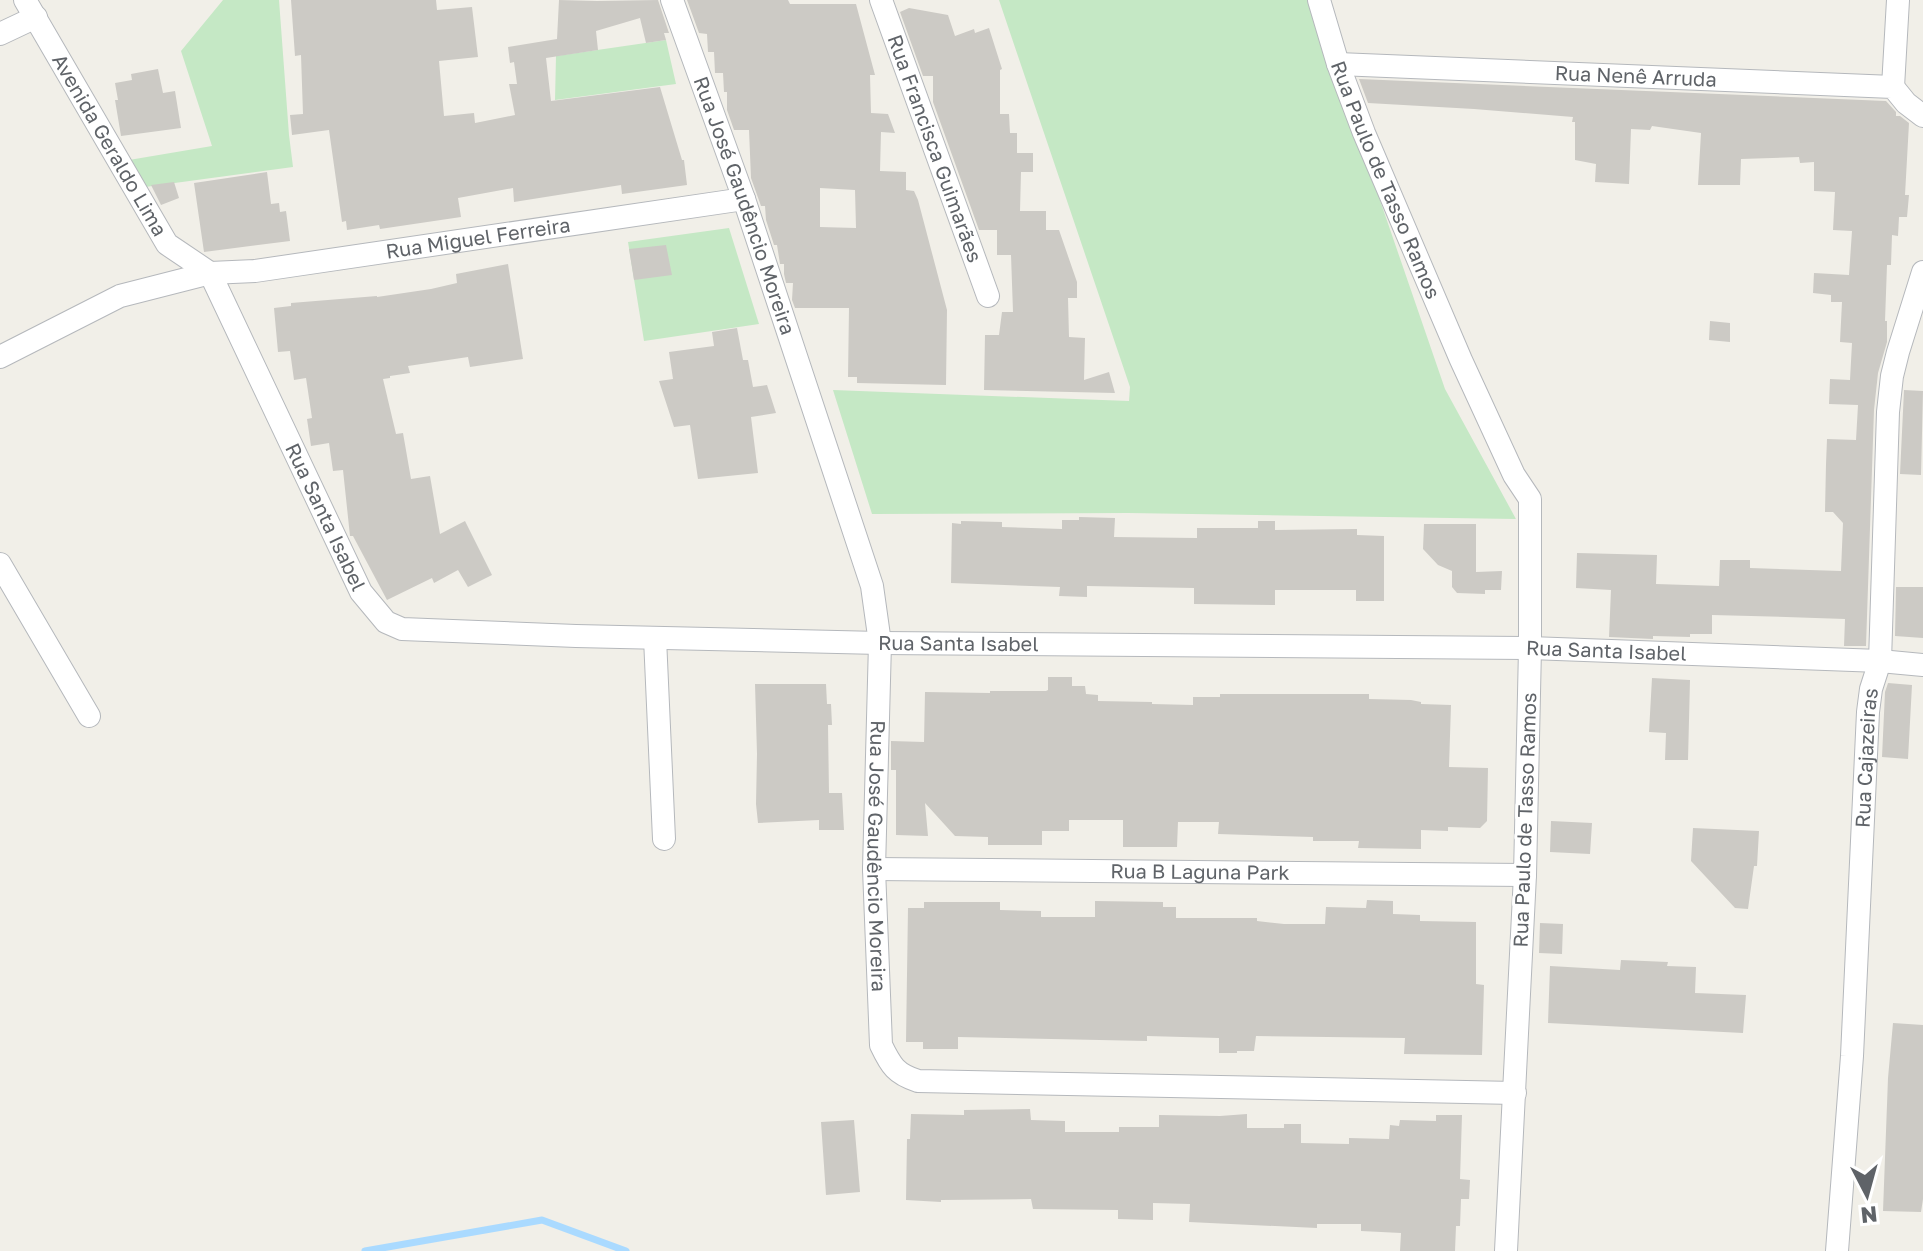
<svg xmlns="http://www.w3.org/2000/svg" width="1923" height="1251" viewBox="0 0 1923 1251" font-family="'Golos Text',sans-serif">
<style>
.green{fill:#c5e8c5}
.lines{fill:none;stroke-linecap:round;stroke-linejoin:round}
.stream{stroke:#aadaff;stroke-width:7}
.building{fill:#cccac5;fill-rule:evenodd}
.street-casing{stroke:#b5b8bc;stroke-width:24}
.street{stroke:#fff;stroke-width:22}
.labels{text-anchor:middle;stroke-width:6;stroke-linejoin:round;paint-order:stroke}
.street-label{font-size:20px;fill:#5f6368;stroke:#fff}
</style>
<rect width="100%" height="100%" fill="#f1efe8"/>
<!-- green -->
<path class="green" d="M223,0H279L289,135L293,167L145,187L129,160L212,146L181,51Z
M999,0H1311L1445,389L1516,519L1128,513L872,514L833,390L1129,401L1130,387Z
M666,40L676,84L555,100L556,56Z
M729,228L759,324L644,341L628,242Z"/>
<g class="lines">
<!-- stream -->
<path class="stream" d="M365,1251L542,1220L626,1251"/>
</g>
<!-- building -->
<path class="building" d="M291,0H436L437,10L472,7L478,57L439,61L444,116L474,113L475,123L515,115L509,84H517L514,62L510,63L508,47L557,39L559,0L597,1L658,0L669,33H664L666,40L646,43L640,18L596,31L598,50L546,58L551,101L660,87L682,160H684L687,185L622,194L621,185L514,202L513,188L458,198L461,217L380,229L379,225L347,230L346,221L342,222L329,130L292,135L290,115L303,114L301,55L295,56Z
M687,0H788L790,4H856L875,75H870L871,113L888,114L895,133L881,132L880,171L906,172V190L914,191L918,200L947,310L946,385L857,383V377H848L849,308H795L792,300L793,283H786L784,274V264H780L777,245H774L766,220L765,206H761L751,178L749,130H734L727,110V92H724L723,73H715L714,52H708L707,34L699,33ZM820,188L855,190L856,228L820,227Z
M909,8L948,15L955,36L974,29L975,33L989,28L1002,69L1000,70V114H1009L1010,133H1017V153H1033V172H1021L1020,211H1046V230H1059L1077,282V298H1068L1069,337L1085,338L1084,380L1109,372L1115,393L984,390L985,335H999L1002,312H1013L1011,255H997V230H979L933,102V76H923L900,12Z
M158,69L163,93L175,91L181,128L121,136L115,100H118L115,83L132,80L131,74Z
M1359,79L1886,101L1896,112V116H1900L1909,123L1905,195H1909L1907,217H1899L1898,236L1892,235L1891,265H1887L1885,321H1887V342L1878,373L1874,410L1866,646H1844L1845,619L1786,617L1712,615V634H1690V637L1653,636V639L1609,637L1611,590L1576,588L1577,553L1657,555L1656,584L1719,586L1720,560H1750V568L1841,571L1843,523L1833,512H1825L1826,464L1827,439L1856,440L1858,405L1829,404L1830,379L1850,380L1852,343L1840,342L1842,302H1831V295L1813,293L1814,273L1849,275L1852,231L1833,230L1835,192L1814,191V162L1800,163L1799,157L1741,159L1740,185H1698L1701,133L1652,126L1650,130L1631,129L1629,184L1595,182L1596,164L1575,160V122H1572L1573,117L1474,109L1368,103Z
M267,172L271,204L279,203L280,212L286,211L290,241L204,252L194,183Z
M174,182L179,198L161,205L151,185Z
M666,245L672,275L634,280L629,249Z
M508,264L523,359L470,367L468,357L408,366L410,373L390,376V378L383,379L396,434L403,433L411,479L430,476L440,534L465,521L492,575L468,587L458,570L434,583L432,578L387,600L353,536H350L343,470L333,471L329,443L311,446L307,419L312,418L306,378L294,380L290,351L278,352L274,308L291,306V303L377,296V297L431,289L457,283L456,274Z
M1710,321L1730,323V342L1709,340Z
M737,328L743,360H748L753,387L767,385L776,413L751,417L758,473L698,479L690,425L674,427L659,381L673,379L669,352L714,346L712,332Z
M1904,390L1923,391L1921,475L1900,474Z
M1079,517L1115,518L1114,537L1197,538V528H1258V521H1275V530L1357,529V535L1384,536V601H1356V590H1275V605L1194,604V588L1087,586V597L1059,596L1060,587L951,583L952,523L961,524V521L1002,522V527L1062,529V520H1079Z
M1424,524H1476V572L1502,571L1501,590H1485V594L1457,593L1452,587V571L1438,565L1423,549Z
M1896,587H1923V638L1895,636Z
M1048,677H1072V686H1085L1086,694L1098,695V701L1152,702V704L1193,705V697H1220V694H1369V699L1411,700L1421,702V704L1451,705L1449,767L1488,768L1487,821L1480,828L1448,827V831L1421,830V849L1358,848L1359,841H1313V837L1218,834L1219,822H1178L1177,847H1123V820H1069V831H1042V845H988V837L955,836L925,803L928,836L896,835V770H891V741L924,742L925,692L990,693V691H1046L1048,690Z
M1652,678L1690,680L1688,760H1665L1666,733L1649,732Z
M1888,683L1912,685L1908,759L1882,757L1885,692Z
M755,684H826L827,704H831L832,725H828L829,793H842L844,830H819V820L758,823L756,804L757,754Z
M1551,821L1592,823L1590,854L1550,852Z
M1693,828L1759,831L1757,866H1754L1748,909L1735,908L1691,861Z
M1367,900L1393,901V914L1420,915V921L1476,922V984L1484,985L1482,1055L1404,1054L1405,1038L1256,1036L1254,1051H1237V1053H1219V1038L1147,1036V1041L958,1037V1049H923V1042H906L908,908H924V902H1000V910L1041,911V917H1095V901L1163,902V907H1176V918H1257V921L1284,924H1325L1326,907L1366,908Z
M1540,923L1563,924L1562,954L1539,953Z
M1621,960L1668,962L1667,966L1696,967L1695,993L1746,995L1743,1033L1548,1023L1550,966L1620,970Z
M1893,1023L1923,1025V1199L1921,1212L1883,1211L1888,1078Z
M1030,1109L1031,1120L1065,1121V1132H1119V1127H1159V1115L1220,1116L1247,1114V1128H1284V1124H1301V1143L1349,1144V1138L1389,1139L1390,1125L1399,1126L1400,1120L1436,1121V1115H1462L1460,1179L1470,1180L1469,1199H1461L1460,1226H1456L1455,1251H1400L1401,1233L1361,1231V1224H1317V1228L1189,1222L1190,1204L1153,1203V1220L1118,1219V1210L1033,1209L1031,1199L941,1200V1202L906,1200L907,1139H910L911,1114L964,1115V1110Z
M854,1120L860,1192L826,1195L821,1122Z"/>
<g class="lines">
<!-- street casing -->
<g class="street-casing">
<g id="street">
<path id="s1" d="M25,0L167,244L210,273"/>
<path id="s2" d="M672,0L744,199L872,586L880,643L874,869L881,1045C891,1066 896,1074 918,1081L1515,1093"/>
<path id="s3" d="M881,0L988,296"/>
<path id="s4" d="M1319,0L1338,64L1364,133L1461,360L1514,475L1530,499V648L1525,875L1506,1251"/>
<path d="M0,34L36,17"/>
<path id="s5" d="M1338,64L1893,87L1906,103L1923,116"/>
<path d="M1893,87L1898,0"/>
<path id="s6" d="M210,273L361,592L386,622L402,629L576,636L880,643L1530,648L1880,661L1923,665"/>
<path id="s7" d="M0,357L120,296L210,273L255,271L744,199"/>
<path d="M0,564L89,716"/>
<path d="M655,638L664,839"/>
<path id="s8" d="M874,869L1525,875"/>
<path id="s9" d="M1837,1251L1852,1056L1868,712L1871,689L1880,661L1888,412L1892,376L1898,352L1923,272"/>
</g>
</g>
<!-- street -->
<use href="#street" class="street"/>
</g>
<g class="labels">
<!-- street labels -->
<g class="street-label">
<text dy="7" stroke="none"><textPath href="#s5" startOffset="298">Rua Nenê Arruda</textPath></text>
<text dy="7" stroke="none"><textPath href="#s1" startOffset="168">Avenida Geraldo Lima</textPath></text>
<text dy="7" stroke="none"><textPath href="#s3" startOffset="158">Rua Francisca Guimarães</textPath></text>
<text dy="7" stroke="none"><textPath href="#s4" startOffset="192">Rua Paulo de Tasso Ramos</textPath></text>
<text dy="7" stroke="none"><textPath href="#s2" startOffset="218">Rua José Gaudêncio Moreira</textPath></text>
<text dy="7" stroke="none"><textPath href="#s7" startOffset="498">Rua Miguel Ferreira</textPath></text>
<text dy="7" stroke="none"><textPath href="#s6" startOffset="270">Rua Santa Isabel</textPath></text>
<text dy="7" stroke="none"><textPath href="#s6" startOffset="966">Rua Santa Isabel</textPath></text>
<text dy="7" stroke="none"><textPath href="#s6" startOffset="1614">Rua Santa Isabel</textPath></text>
<text dy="7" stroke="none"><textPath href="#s9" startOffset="494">Rua Cajazeiras</textPath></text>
<text transform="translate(1525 820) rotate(-88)" y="7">Rua Paulo de Tasso Ramos</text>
<text dy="7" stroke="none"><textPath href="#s2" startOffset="890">Rua José Gaudêncio Moreira</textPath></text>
<text dy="7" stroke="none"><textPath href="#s8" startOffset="326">Rua B Laguna Park</textPath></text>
</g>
</g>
<!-- north arrow -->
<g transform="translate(1867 1195) rotate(174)" stroke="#ffffff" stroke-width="6" paint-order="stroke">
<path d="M0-6L14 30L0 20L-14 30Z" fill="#5f6368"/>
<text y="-12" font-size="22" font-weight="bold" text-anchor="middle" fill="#5f6368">N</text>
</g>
</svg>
